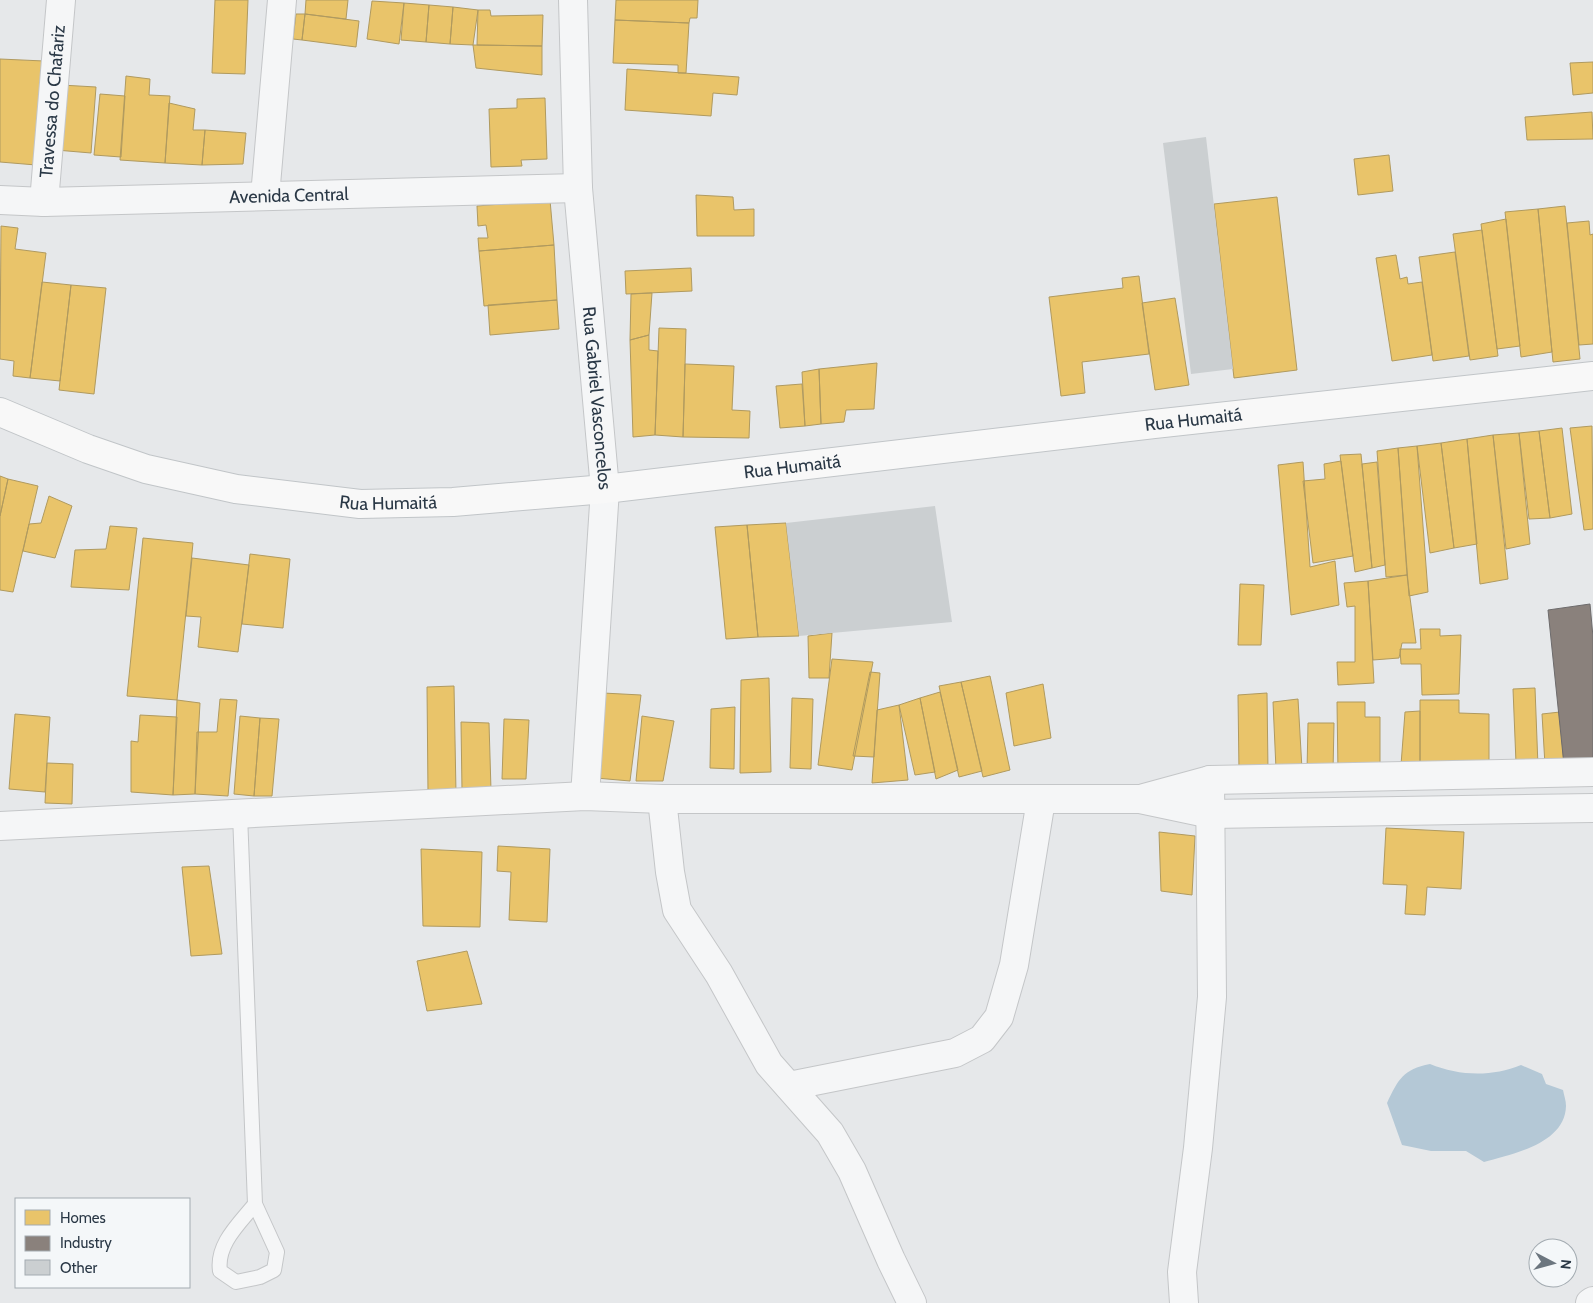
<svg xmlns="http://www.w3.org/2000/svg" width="1593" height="1303" viewBox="0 0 1593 1303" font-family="Cabin,sans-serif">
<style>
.water{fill:#b4c8d6}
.homes{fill:#e9c46a;stroke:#b09a5f}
.industry{fill:#8a817c;stroke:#6d6b6c}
.building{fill:#cbcfd1}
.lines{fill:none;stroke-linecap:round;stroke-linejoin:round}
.service-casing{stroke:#c4c6c8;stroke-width:16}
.minor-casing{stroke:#c4c6c8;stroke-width:30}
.primary-casing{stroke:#c1c5c8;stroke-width:30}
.service{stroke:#f5f6f7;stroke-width:14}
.minor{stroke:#f5f6f7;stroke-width:28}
.primary{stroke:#f8f8f8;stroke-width:28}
.labels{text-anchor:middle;stroke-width:5;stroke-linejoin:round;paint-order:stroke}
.street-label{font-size:18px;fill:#2a3846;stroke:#f4f7f9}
</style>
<rect width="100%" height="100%" fill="#e6e8ea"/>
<!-- water -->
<path class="water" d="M1430,1064C1459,1076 1492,1077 1521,1065L1542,1074L1546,1084L1563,1090C1564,1095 1566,1101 1566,1106C1565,1144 1512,1154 1484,1162L1466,1151H1431L1402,1145L1387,1103C1398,1080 1403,1069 1430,1064Z"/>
<!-- homes -->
<path class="homes" d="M215,0H248L245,74L212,73Z
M306,0H348L346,19L305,14Z
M616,0H698L697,18H690L689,23L615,20Z
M372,1L404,3L399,44L367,39Z
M404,3L429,5L426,42L401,40Z
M429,5L453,7L450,44L426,42Z
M453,7L478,10L473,45L450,44Z
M478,10H490L491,16L543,15L542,46L477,45Z
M296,14H305L302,40L293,39Z
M305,14L359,21L356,47L302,40Z
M615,20L689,23L686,73H678V65L613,63Z
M473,45L542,46V75L476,68Z
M0,59L44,61L36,165L0,162Z
M1593,62V93L1573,95L1570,63Z
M627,69L739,77L737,95L713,93L711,116L625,110Z
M126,76L150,79L149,95L170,96L165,163L120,160Z
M61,85L96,87L91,153L56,150Z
M100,94L125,96L121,157L94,155Z
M545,98L547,159L521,160L522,166L491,167L489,109L517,108V99Z
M169,103L195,109L193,130H205L202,165L165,163Z
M1592,112L1593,139L1527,140L1525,117Z
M205,130L246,133L243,164L202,165Z
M1389,155L1393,191L1358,195L1354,159Z
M696,195L733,197L734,210L754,209V236H697Z
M1277,197L1297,370L1234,378L1214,204Z
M550,200L554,245L479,251L478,238H488L486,225L478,226L477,206Z
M1565,206L1580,359L1553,362L1538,209Z
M1538,209L1552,352L1521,357L1505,212Z
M1506,219L1520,346L1497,349L1481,224Z
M1589,221L1590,235L1593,234V344L1579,345L1567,223Z
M1,226L18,228L15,249L46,253L30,378L13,376L14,361L0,359Z
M1482,230L1498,356L1470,360L1453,234Z
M554,245L557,300L484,306L479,251Z
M1455,252L1469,356L1433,361L1419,257Z
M1396,255L1400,279L1407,277L1408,284L1422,282L1432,355L1392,361L1376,258Z
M691,268L692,291L626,294L625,271Z
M1139,276L1149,354L1082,362L1085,393L1061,396L1049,297L1123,288L1122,278Z
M42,282L71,285L60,381L30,378Z
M71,285L106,288L94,394L59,390Z
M652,293L649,335L630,340L631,294Z
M1175,298L1189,385L1155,390L1142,303Z
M557,300L559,329L490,335L488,305Z
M659,328L686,329L683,437L655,435Z
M649,335V350L658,351L655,435L633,437L630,340Z
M877,363L874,409L846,410L844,422L821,424L819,369Z
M685,364L734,366L732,410L750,411L749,438L683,437Z
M819,369L821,424L805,426L802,372Z
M802,384L805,426L780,428L776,386Z
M1592,426L1593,529L1584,530L1570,428Z
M1562,428L1572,514L1550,518L1539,431Z
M1539,431L1550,518L1529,519L1519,433Z
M1519,433L1530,544L1506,549L1493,435Z
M1493,435L1508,579L1480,584L1467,439Z
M1467,439L1477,544L1454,548L1441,443Z
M1441,443L1454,548L1430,553L1417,446Z
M1417,446L1428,592L1409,596L1398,448Z
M1398,448L1407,575L1386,577L1377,451Z
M1361,454L1372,568L1355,572L1340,455Z
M1341,461L1353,556L1313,563L1303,481L1325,479L1324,464Z
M1303,462L1310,567L1335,561L1339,605L1291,615L1278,465Z
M1377,462L1385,565L1372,568L1362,464Z
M0,476L8,479L0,516Z
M8,479L38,486L13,592L0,590V516Z
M49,496L72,506L55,558L23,551L29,524L41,523Z
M786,523L799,636L758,637L747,525Z
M747,525L758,637L726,639L715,527Z
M110,526L137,528L129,590L71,587L75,550L106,549Z
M143,538L193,543L177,700L127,696Z
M250,554L290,559L283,628L242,624Z
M192,558L249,565L238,652L198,647L201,617L186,616Z
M1407,575L1416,643H1402L1399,658L1373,660L1368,581Z
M1368,581L1374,683L1338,685L1337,662H1355V606L1347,607L1344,583Z
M1240,584L1264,585L1261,645H1238Z
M1420,629H1440V636L1461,635L1459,694L1422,695L1421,664H1401L1400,649H1421Z
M832,633L829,678H809L808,636Z
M832,659L873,662L852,770L818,765Z
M870,672L880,673L874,757L853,756Z
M990,676L1010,770L983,777L961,682Z
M769,678L771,772L740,773L741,680Z
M961,682L982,771L959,777L939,686Z
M1043,684L1051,738L1014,746L1006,693Z
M454,686L456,793H428L427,687Z
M1535,688L1538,766L1516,763L1513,689Z
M940,692L958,770L936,779L920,698Z
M603,693L641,695L630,781L596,778Z
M1267,693L1268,770L1239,771L1238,695Z
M792,698L813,699L811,769L790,768Z
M920,698L935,772L915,775L899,705Z
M220,699L237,700L228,796L195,794L197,732H217Z
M1298,699L1302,769H1276L1273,702Z
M177,700L200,703L195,794L173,795Z
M1420,700H1459V713L1489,714V766H1420Z
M1337,702H1365V717H1380V772H1338Z
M899,705L908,780L872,783L877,710Z
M735,707L734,769L710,768L711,709Z
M1420,711V766L1401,765L1405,712Z
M1560,712L1564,765H1545L1542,714Z
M15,714L50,717L45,792L9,789Z
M140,715L177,717L173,795L131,792V741L138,742Z
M240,716L260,718L254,796L234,794Z
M642,716L674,721L663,781H636Z
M260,718L279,719L272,796H254Z
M504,719L529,720L526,779H502Z
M461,722L489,723L491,790H462Z
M1308,723H1334L1333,772L1307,771Z
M47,763L73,764L72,804L45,803Z
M1386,828L1464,832L1461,889L1427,887L1425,915L1405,914L1407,885L1383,884Z
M1159,832L1195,836L1192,895L1161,891Z
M498,846L550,849L547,922L509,920L511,872L497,871Z
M421,849L482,852L480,927L423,926Z
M209,866L222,954L191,956L182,867Z
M467,951L482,1004L427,1011L417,961Z"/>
<!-- industry -->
<path class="industry" d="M1590,604L1593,637V763L1564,765L1548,610Z"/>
<!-- building -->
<path class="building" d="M1206,137L1233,369L1191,374L1163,143Z
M935,506L952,622L799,636L786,523Z"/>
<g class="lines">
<!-- service casing -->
<g class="service-casing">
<path id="service" d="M240,814L255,1204C240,1223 216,1244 220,1271L236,1282L260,1277L274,1270L277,1252L255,1204"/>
</g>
<!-- minor casing -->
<g class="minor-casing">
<g id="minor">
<path id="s1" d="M573,0L578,188L605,489L585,796"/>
<path d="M265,196L282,0"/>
<path id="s2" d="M0,200L44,202L578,188"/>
<path id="s3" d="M44,202L61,0"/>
<path d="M1144,798L1210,780L1593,772"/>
<path d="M662,799L670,872L677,910L719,974L769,1064L830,1133L852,1171L891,1260L912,1303"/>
<path d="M0,826L585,796L662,799H1140L1211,814L1593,808"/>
<path d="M789,1086L955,1053L982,1039L999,1017L1014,965L1041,800"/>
<path d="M1184,1303L1182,1272L1198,1148L1212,997L1210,780"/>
<path d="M1590,1303L1593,1301"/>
</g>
</g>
<!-- primary casing -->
<g class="primary-casing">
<g id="primary">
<path id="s4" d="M0,412L88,449L146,469L236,489L360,504L453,502L605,489L1154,424L1593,376"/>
</g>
</g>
<!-- service -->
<use href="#service" class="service"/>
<!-- minor -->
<use href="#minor" class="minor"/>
<!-- primary -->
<use href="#primary" class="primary"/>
</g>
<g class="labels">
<!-- street labels -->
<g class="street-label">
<text dy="6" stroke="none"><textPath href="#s3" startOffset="101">Travessa do Chafariz</textPath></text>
<text dy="6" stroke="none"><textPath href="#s2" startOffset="289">Avenida Central</textPath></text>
<text dy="6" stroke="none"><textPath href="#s1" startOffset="399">Rua Gabriel Vasconcelos</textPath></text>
<text dy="6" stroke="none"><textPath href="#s4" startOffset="1212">Rua Humaitá</textPath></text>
<text dy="6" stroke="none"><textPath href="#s4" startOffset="808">Rua Humaitá</textPath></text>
<text dy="6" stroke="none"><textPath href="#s4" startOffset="402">Rua Humaitá</textPath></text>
</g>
</g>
<!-- legend -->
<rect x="15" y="1198" width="175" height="90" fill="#f4f7f9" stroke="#a3abb1"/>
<rect x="25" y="1210" width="25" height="15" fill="#e9c46a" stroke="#a3abb1"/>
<text x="60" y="1223" font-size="15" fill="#2a3846">Homes</text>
<rect x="25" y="1236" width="25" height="15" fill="#8a817c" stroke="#a3abb1"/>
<text x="60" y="1248" font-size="15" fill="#2a3846">Industry</text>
<rect x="25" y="1260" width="25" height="15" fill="#cbcfd1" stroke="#a3abb1"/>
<text x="60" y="1273" font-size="15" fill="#2a3846">Other</text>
<!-- north arrow -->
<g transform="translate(1553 1263) rotate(96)"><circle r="24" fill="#f4f7f9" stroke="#a3abb1"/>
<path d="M0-4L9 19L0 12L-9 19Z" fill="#6c767f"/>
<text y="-8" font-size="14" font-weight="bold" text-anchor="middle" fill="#2a3846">N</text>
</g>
</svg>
